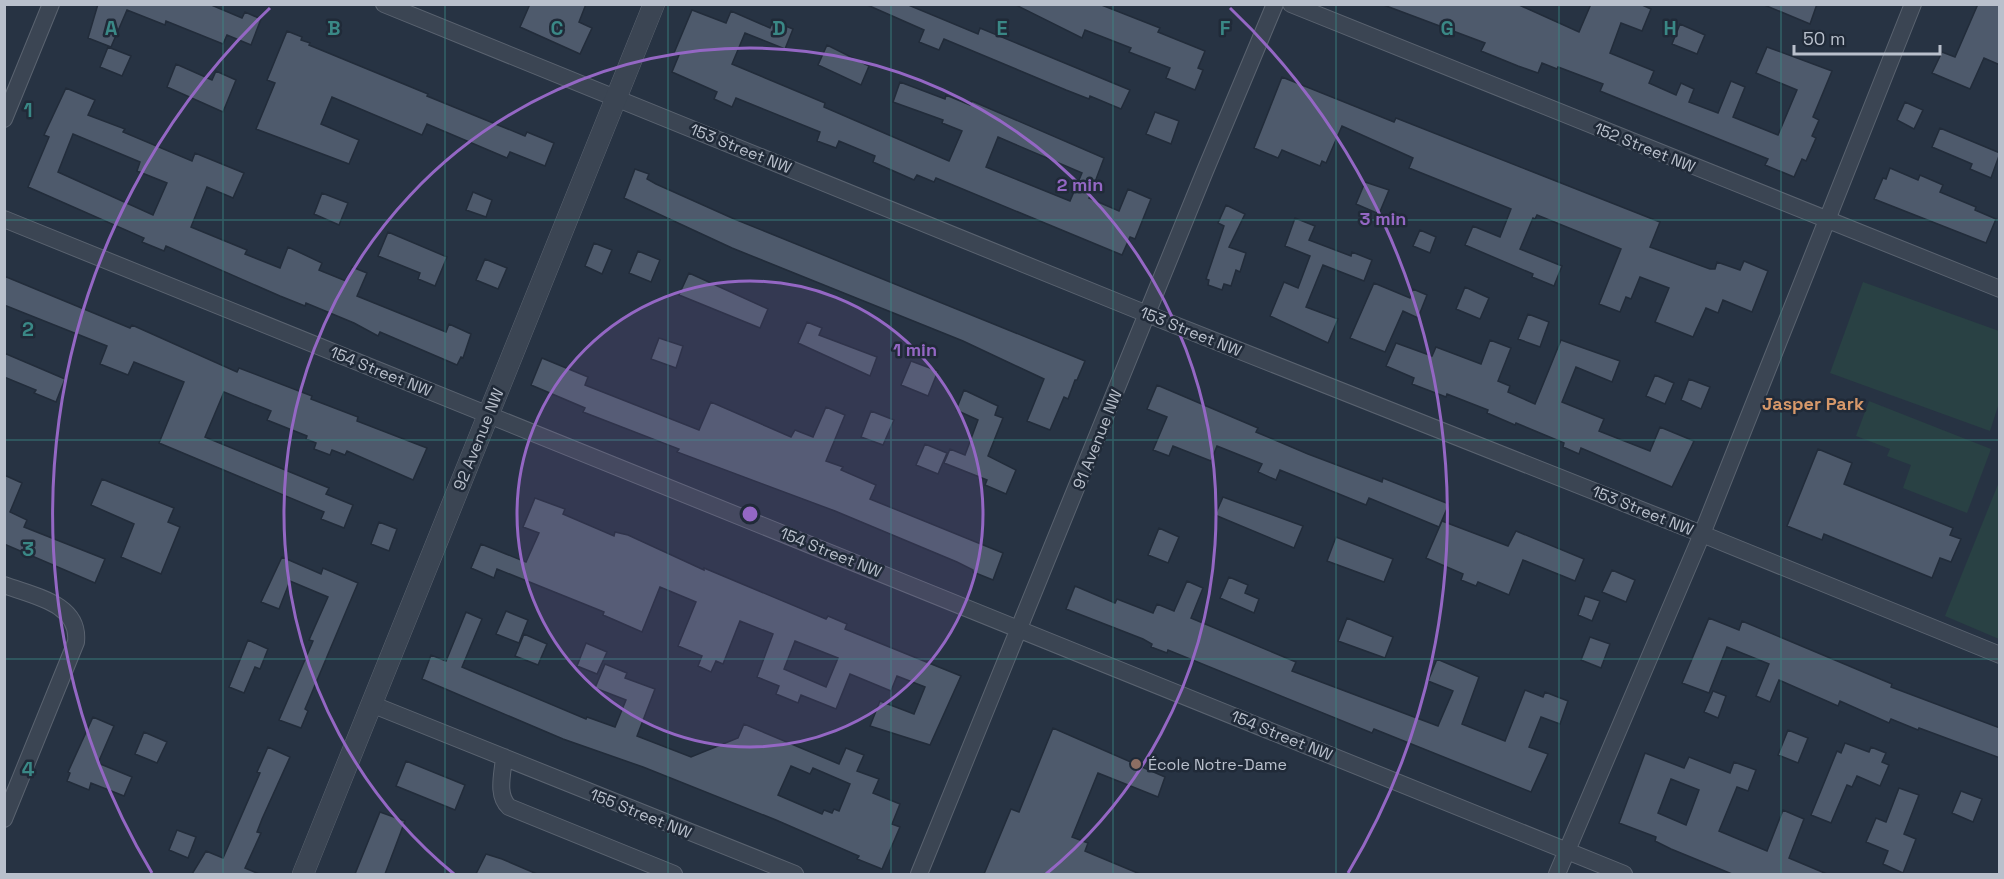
<svg xmlns="http://www.w3.org/2000/svg" width="2004" height="879" viewBox="0 0 2004 879" font-family="'Space Grotesk',sans-serif">
<style>
.green{fill:#294144}
.building{fill:#4e5a6c;stroke:#222c3a;stroke-width:1.5;fill-rule:evenodd}
.lines{fill:none;stroke-linecap:round;stroke-linejoin:round}
.minor-casing{stroke:#5a6370;stroke-width:18}
.tertiary-casing{stroke:#5a6370;stroke-width:22}
.minor{stroke:#3b4553;stroke-width:16}
.tertiary{stroke:#3b4553;stroke-width:21}
.grid{fill:none;stroke:#3a8886;stroke-width:1.5;stroke-opacity:0.55}
.ring{fill:none;stroke:#9467c4;stroke-width:3}
.education-dot{fill:#8d6e63;stroke:#202a38;stroke-width:2}
.labels{text-anchor:middle;stroke-width:5;stroke-linejoin:round;paint-order:stroke}
.street-label{font-size:16px;fill:#b9c0cc;stroke:#202a38}
.poi-label{font-size:16px;fill:#b9c0cc;stroke:#202a38;text-anchor:start}
.neighbourhood-label{font-size:18px;font-weight:bold;fill:#d6986a;stroke:#202a38}
.grid-label{font-size:20px;text-anchor:middle;font-weight:bold;fill:#3a8886;stroke:#202a38;stroke-width:5;stroke-linejoin:round;paint-order:stroke}
.centre{fill:#9467c4;stroke:#202a38;stroke-width:3}
.ring-label{font-size:18px;text-anchor:middle;font-weight:bold;fill:#9467c4;stroke:#202a38;stroke-width:5;stroke-linejoin:round;paint-order:stroke}
</style>
<rect width="100%" height="100%" fill="#273343"/>
<!-- green -->
<path class="green" d="M1863,282L1999,331V403L1990,431L1830,373Z
M1869,401L1991,449L1967,513L1903,488L1911,465L1887,456L1890,449L1856,436Z
M1999,482V639L1945,616Z"/>
<!-- building -->
<path class="building" d="M98,4H209L242,18L245,12L261,19L251,45L227,35L223,44L166,21L165,25L127,10L111,47L88,38Z
M530,4H586L579,22L592,28L580,54L520,27Z
M865,4H906L978,34L980,28L1130,90L1121,109L1090,96L1089,99L1066,90L944,39L939,50L919,42L924,30Z
M1014,4H1099L1160,28L1158,32L1205,51L1198,68L1203,70L1195,90L1166,78L1170,68L1129,52L1131,48L1085,30L1082,38Z
M1381,4H1517L1579,32L1591,4H1640L1651,9L1642,31L1621,23L1610,53L1654,71L1649,83L1676,95L1681,83L1694,89L1689,102L1718,113L1731,81L1745,87L1733,117L1778,135L1797,90L1756,73L1767,47L1832,71L1813,117L1819,120L1812,136L1816,138L1806,161L1802,159L1794,177L1765,165L1768,159L1600,91L1603,84L1558,67L1557,69L1542,63L1538,73L1518,66L1481,51L1485,43Z
M1762,4H1817L1810,24Z
M1978,4H2000V65L1984,58L1970,89L1932,73L1942,52L1955,57Z
M692,10L726,23L731,11L770,28L773,21L793,29L785,49L745,33L732,64L825,103L824,107L949,161L962,131L942,123L943,120L893,102L900,82L945,99L946,95L970,105L972,101L1104,158L1089,198L1119,211L1128,189L1151,199L1135,239L1130,237L1122,255L936,178L934,182L917,175L914,180L873,162L875,156L839,141L836,148L817,141L820,132L736,98L732,107L714,99L717,92L672,72L679,55L674,53ZM998,137L1082,173L1070,201L986,167Z
M1680,24L1705,35L1697,54L1672,44Z
M287,31L302,37L301,40L310,43L309,45L428,94L427,96L525,136L527,132L554,143L545,166L510,152L507,158L427,124L422,135L332,97L321,124L359,140L349,164L256,129L275,83L267,80Z
M827,45L869,66L861,85L818,65Z
M108,47L131,56L122,76L100,67Z
M176,64L212,80L216,71L236,80L223,112L167,87Z
M1282,77L1394,122L1396,118L1660,222L1650,247L1710,269H1715L1717,262L1740,270L1744,261L1768,271L1752,312L1723,300L1718,313L1706,308L1693,337L1655,322L1669,288L1640,277L1631,299L1626,297L1620,312L1599,304L1621,249L1537,215L1535,219L1533,218L1520,249L1562,266L1554,286L1532,277L1533,274L1465,245L1473,226L1500,237L1511,209L1409,168L1413,158L1342,126L1326,163L1322,161L1320,166L1282,150L1278,158L1254,148Z
M66,88L95,100L88,115L125,129L123,132L192,161L195,153L244,173L233,198L207,187L191,227L247,250L245,254L280,268L288,247L322,263L319,270L346,281L352,267L367,273L357,296L446,332L449,324L471,334L463,358L461,357L457,365L380,332L378,336L354,323L306,303L305,306L280,296L166,246L164,251L142,242L144,238L28,187L49,137L44,135ZM73,134L140,162L137,171L167,183L153,215L58,172Z
M1905,102L1923,110L1914,129L1897,120Z
M1155,112L1179,121L1171,144L1146,134Z
M1940,128L2000,153L1991,178L1970,169L1972,164L1932,147Z
M1890,168L1918,180L1920,175L1943,185L1940,192L1976,207L1975,210L1996,219L1986,243L1874,199L1883,178L1886,179Z
M635,169L649,174L647,179L656,184L732,218L1085,361L1077,380H1075L1068,399L1064,397L1050,430L1027,421L1044,379L963,341L732,248L624,198Z
M1365,182L1389,190L1379,214L1356,204Z
M473,192L492,200L486,217L466,210Z
M322,193L348,203L339,225L314,214Z
M1226,205L1245,214L1229,247L1246,253L1240,272L1236,270L1231,286L1224,284L1222,290L1208,285L1209,280L1206,279L1224,226L1218,223Z
M1295,218L1315,226L1309,240L1351,256L1352,252L1372,260L1364,281L1323,265L1306,307L1338,319L1328,343L1270,316L1284,282L1298,288L1310,256L1285,246Z
M1420,230L1436,237L1430,253L1413,246Z
M388,232L447,257L435,286L418,279L420,273L378,256Z
M594,243L612,250L602,274L585,266Z
M638,251L660,260L651,282L629,273Z
M485,259L507,268L498,289L476,280Z
M689,273L768,309L760,328L679,295Z
M4,276L130,328L132,325L237,372L239,368L312,396L311,399L358,417L357,421L427,448L413,480L347,451L345,455L332,450L330,455L314,449L316,443L306,439L307,436L267,420L271,411L224,392L205,437L329,488L326,494L353,505L344,528L321,519L324,512L159,443L184,382L134,362L128,375L100,364L107,346L4,305Z
M1374,283L1410,298L1413,289L1427,295L1418,318L1403,311L1385,352L1350,338Z
M1465,287L1489,298L1480,319L1456,309Z
M1528,314L1549,322L1540,347L1518,339Z
M807,322L822,328L819,335L877,357L870,376L798,343Z
M659,338L683,346L676,368L651,359Z
M1490,340L1511,348L1498,381L1510,386L1508,392L1535,404L1561,340L1620,361L1612,382L1576,367L1562,402L1604,419L1599,431L1650,451L1660,427L1694,441L1672,487L1581,448L1579,454L1563,447L1564,443L1516,423L1515,425L1487,413L1488,410L1447,394L1446,397L1412,384L1414,378L1386,366L1396,343L1432,356L1436,347L1481,364Z
M4,353L65,379L56,402L34,393L36,390L4,377Z
M542,358L588,377L585,385L699,430L711,402L791,437L795,430L813,437L826,407L845,415L826,461L843,467L841,470L876,485L870,499L1003,553L993,580L973,572V570L957,562L835,511L677,452L679,449L583,412L585,408L531,385Z
M911,361L938,371L928,396L901,385Z
M1655,375L1674,383L1665,404L1646,396Z
M1689,379L1710,387L1701,409L1681,400Z
M1157,385L1258,428L1256,432L1308,454L1382,482L1383,478L1449,504L1439,527L1369,498L1366,505L1280,470L1276,480L1258,472L1262,464L1217,446L1211,461L1173,446L1169,456L1153,450L1167,417L1147,409Z
M964,390L998,406L995,415L1003,418L988,456L1016,470L1006,494L985,485L987,480L944,463L950,449L965,455L978,420L956,410Z
M871,411L894,420L883,445L861,437Z
M925,444L947,453L938,474L916,465Z
M1818,449L1852,463L1844,484L1953,528L1950,535L1961,539L1951,562L1940,558L1932,578L1824,534L1822,540L1787,526Z
M4,475L22,483L10,512L27,520L24,527L105,559L95,583L4,544Z
M102,479L174,508L168,522L180,527L161,574L121,557L134,524L91,505Z
M1223,497L1303,526L1294,548L1215,515Z
M535,498L565,509L563,514L614,536L615,532L628,535L704,570V568L826,619L828,616L847,624L845,629L961,676L930,745L870,726L880,701L914,714L925,687L897,676L891,691L850,674L836,709L801,695L798,703L776,694L779,686L757,677L773,634L740,621L723,664L716,661L711,672L698,666L702,656L678,646L696,602L660,587L642,632L603,615L604,612L497,569L494,578L471,568L481,544L526,562L539,533L523,527ZM795,641L838,658L826,687L784,669Z
M1442,521L1508,546L1516,531L1584,559L1575,581L1523,560L1509,595L1478,582L1476,586L1461,580L1463,574L1426,558Z
M379,522L397,529L389,551L371,544Z
M1159,528L1179,537L1168,563L1148,555Z
M1336,537L1393,559L1384,582L1327,561Z
M282,557L321,574L323,568L358,583L305,709L308,711L301,728L279,720L313,641L309,640L328,597L290,581L279,609L261,602Z
M1612,570L1635,580L1626,602L1602,592Z
M1229,577L1248,585L1245,593L1259,599L1254,613L1220,598Z
M1187,581L1203,588L1191,618L1296,662L1292,671L1438,726L1453,691L1428,681L1437,659L1479,677L1462,724L1505,741L1525,690L1543,697L1545,692L1568,701L1560,724L1541,717L1529,747L1548,754L1531,792L1374,729L1372,733L1168,650L1167,653L1151,647L1152,644L1143,639L1066,609L1075,586L1115,603L1117,599L1153,613L1157,604L1174,611Z
M1585,596L1600,601L1592,621L1578,615Z
M506,611L528,620L519,643L496,634Z
M466,612L482,619L462,667L586,719L587,717L615,727L626,700L595,688L605,664L627,673L625,678L655,689L637,736L691,757L738,738L744,724L839,764L846,748L864,755L857,771L879,779L873,793L900,804L892,824L900,827L882,869L857,859L859,856L776,820L643,767L563,739L422,679L431,655L446,661ZM791,766L810,774L813,768L850,784L839,811L834,809L832,813L824,810L822,814L778,795Z
M1347,618L1393,637L1385,658L1338,641Z
M1709,618L1739,630L1742,621L1892,684L1891,687L2000,728V758L1919,728L1918,730L1891,719L1889,723L1840,701L1838,706L1779,680L1770,702L1756,696L1769,664L1727,647L1709,693L1682,683Z
M524,634L547,644L538,665L515,656Z
M1590,637L1610,644L1601,668L1581,660Z
M248,640L268,649L260,669L255,667L244,693L229,687Z
M586,643L607,652L597,674L577,666Z
M1713,691L1726,696L1718,718L1704,712Z
M93,717L114,726L98,763L132,777L124,796L91,783L89,790L67,781L70,773L68,772Z
M1053,728L1165,777L1158,797L1098,773L1072,837L1088,843L1085,851L1140,874H984L1011,809L1019,812Z
M1788,730L1808,738L1798,763L1778,755Z
M144,732L167,742L157,763L135,754Z
M1845,743L1869,752L1871,747L1886,753L1882,762L1889,765L1880,786L1857,776L1852,787L1847,785L1831,823L1811,815L1837,751L1841,753Z
M268,747L290,757L262,819L257,832L261,833L245,868L259,874H192L206,851L223,858L260,773L257,772Z
M1645,753L1684,768L1689,757L1730,773L1734,762L1756,770L1748,791L1737,787L1719,831L1767,851L1783,810L1804,819L1789,858L1827,874H1732L1671,849L1655,841L1656,837L1619,823ZM1671,779L1699,790L1686,825L1658,813Z
M406,761L465,785L455,810L396,786Z
M1899,788L1919,795L1904,834L1916,839L1903,873L1883,864L1888,851L1866,842L1876,818L1886,822Z
M1961,791L1982,799L1973,822L1952,813Z
M380,812L405,821L385,874H355Z
M177,830L196,837L188,858L169,850Z
M486,854L502,859L537,874H476Z"/>
<g class="lines">
<!-- minor casing -->
<g class="minor-casing">
<path id="minor" d="M384,4L1147,314L1702,534L2000,655
M1291,4L2000,289
M4,119L51,4
M4,219L1624,874
M4,585C33,596 80,603 76,642L4,819
M371,704L795,874
M504,757C503,773 496,795 509,807L674,874
M919,874L1205,171L1275,4
M1557,874L1702,534L1913,4"/>
</g>
<!-- tertiary casing -->
<g class="tertiary-casing">
<path id="tertiary" d="M303,874L654,4"/>
</g>
<!-- minor -->
<use href="#minor" class="minor"/>
<!-- tertiary -->
<use href="#tertiary" class="tertiary"/>
</g>
<!-- grid -->
<path class="grid" d="M223,4V874M445,4V874M668,4V874M891,4V874M1113,4V874M1336,4V874M1559,4V874M1781,4V874M4,220H2000M4,440H2000M4,659H2000"/>
<!-- distance rings -->
<circle cx="750" cy="514" r="233" fill="#9467c4" fill-opacity=".12"/>
<g class="ring">
<circle cx="750" cy="514" r="233"/>
<path d="M454 874A466 466 0 1 1 1046 874"/>
<path d="M152 873A698 698 0 0 1 270 8M1230 8A698 698 0 0 1 1348 873"/>
</g>
<!-- markers -->
<circle class="education-dot" cx="1136" cy="764" r="6"/>
<g class="labels">
<!-- street labels -->
<g class="street-label">
<text transform="translate(1645 147) rotate(22)" y="6">152 Street NW</text>
<text transform="translate(741 148) rotate(22)" y="6">153 Street NW</text>
<text transform="translate(1191 331) rotate(22)" y="6">153 Street NW</text>
<text transform="translate(381 371) rotate(22)" y="6">154 Street NW</text>
<text transform="translate(478 439) rotate(-68)" y="6">92 Avenue NW</text>
<text transform="translate(1097 439) rotate(-68)" y="6">91 Avenue NW</text>
<text transform="translate(1643 510) rotate(22)" y="6">153 Street NW</text>
<text transform="translate(831 552) rotate(22)" y="6">154 Street NW</text>
<text transform="translate(1282 735) rotate(22)" y="6">154 Street NW</text>
<text transform="translate(641 813) rotate(22)" y="6">155 Street NW</text>
</g>
<!-- poi labels -->
<g class="poi-label">
<text x="1148" y="770">École Notre-Dame</text>
</g>
<!-- neighbourhood labels -->
<g class="neighbourhood-label">
<text x="1813" y="410">Jasper Park</text>
</g>
</g>
<g class="grid-label">
<text x="111" y="35">A</text>
<text x="334" y="35">B</text>
<text x="557" y="35">C</text>
<text x="779" y="35">D</text>
<text x="1002" y="35">E</text>
<text x="1225" y="35">F</text>
<text x="1447" y="35">G</text>
<text x="1670" y="35">H</text>
<text x="28" y="117">1</text>
<text x="28" y="336">2</text>
<text x="28" y="556">3</text>
<text x="28" y="776">4</text>
</g>
<circle cx="750" cy="514" r="9" class="centre"/>
<g class="ring-label">
<text x="1080" y="191">2 min</text>
<text x="1383" y="225">3 min</text>
<text x="915" y="356">1 min</text>
</g>
<!-- border -->
<rect width="2004" height="879" fill="none" stroke="#b9c0cc" stroke-width="12"/>
<!-- scale -->
<path d="M1794 45v9h146v-9" fill="none" stroke="#b9c0cc" stroke-width="3"/>
<text x="1803" y="45" font-size="18" fill="#b9c0cc" stroke="#202a38" stroke-width="4.5" paint-order="stroke">50 m</text>
</svg>
